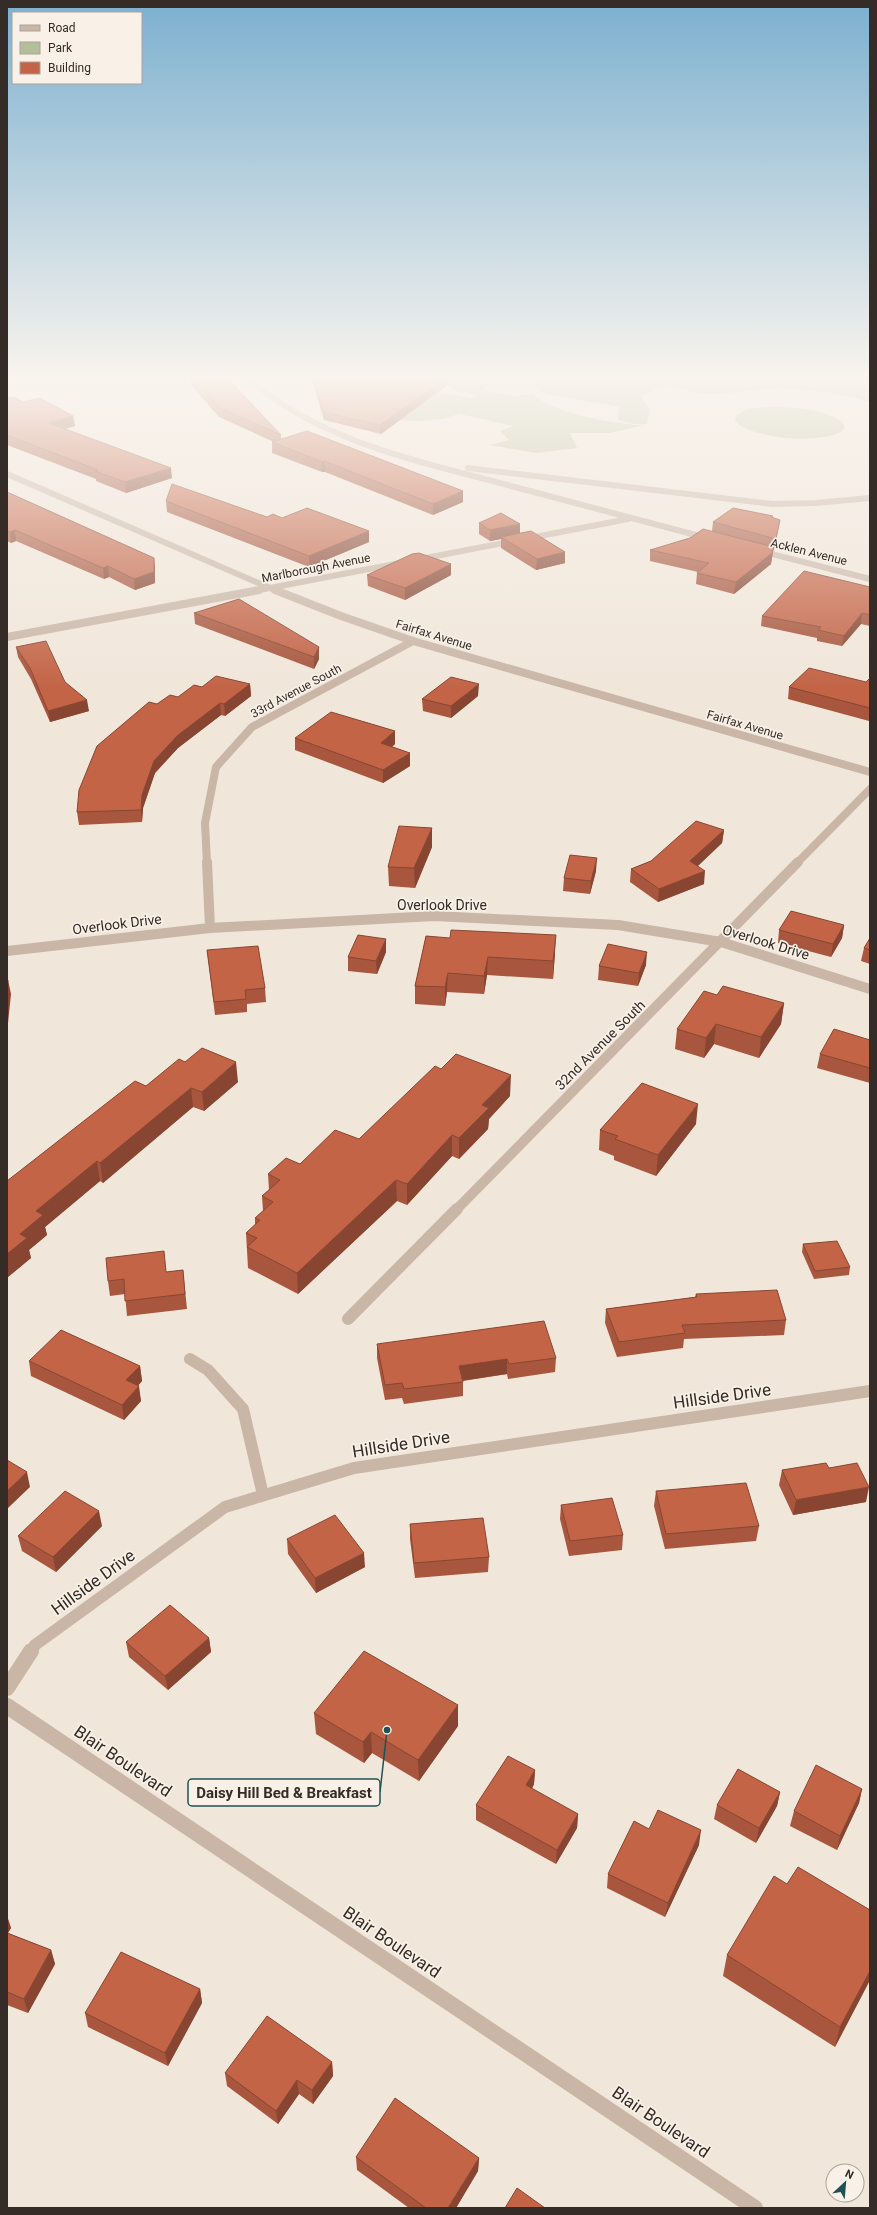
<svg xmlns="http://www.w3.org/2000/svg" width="877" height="2215" viewBox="0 0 877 2215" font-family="Roboto,sans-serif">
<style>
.green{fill:#b3bf9b}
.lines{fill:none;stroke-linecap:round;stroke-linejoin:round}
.minor-far4{stroke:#c9b6a7;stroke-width:6}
.minor-far3{stroke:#c9b6a7;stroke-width:8}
.minor-far2{stroke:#c9b6a7;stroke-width:10}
.minor-far1{stroke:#c9b6a7;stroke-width:12}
.minor{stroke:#c9b6a7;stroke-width:16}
.wall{fill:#a8563d}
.shaded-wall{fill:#884632}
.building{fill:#c36447;stroke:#884632}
.labels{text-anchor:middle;stroke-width:3.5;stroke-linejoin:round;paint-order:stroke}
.far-street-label{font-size:12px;fill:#352c27;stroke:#f9f0e7}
.street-label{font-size:14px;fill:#352c27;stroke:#f9f0e7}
.near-street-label{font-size:17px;fill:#352c27;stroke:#f9f0e7}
.leader{fill:none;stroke:#1e5255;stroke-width:1.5}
.callout-dot{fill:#1e5255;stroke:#f9f0e7;stroke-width:1.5}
.callout{fill:#f9f0e7;stroke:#1e5255;stroke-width:1.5}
.callout-label{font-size:15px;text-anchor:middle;font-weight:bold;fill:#352c27}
</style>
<rect width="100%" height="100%" fill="#f1e6da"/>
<!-- green -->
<path class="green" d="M418,377H473L489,385L482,390L514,396L533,394C550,413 619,425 645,425L609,433H570L577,448L536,453L490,445L509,440L500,431L513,426L459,414L443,419L419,421L394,420L435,391L471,398L477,395L453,390L442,382Z
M534,377H863V382H870V402C837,393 804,388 770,389C750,390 729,394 709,394C678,394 676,377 641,396L650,410L647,424H633L618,420L619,407L547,394L532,387L538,384L533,380Z
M766,407C792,407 819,408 842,421L845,428C833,446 744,439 735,420L736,415L748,409Z"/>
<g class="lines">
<!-- minor-far4 -->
<path class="minor-far4" d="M247,377C318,442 420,461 511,486C576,503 641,521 707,538
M468,468L772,504L816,503L870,498
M7,474L277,591
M760,551L870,579
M420,559L628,519
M254,591L400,563"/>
<!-- minor-far3 -->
<path class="minor-far3" d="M275,590L341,616L413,641L870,772
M7,637L259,590
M207,863L205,823L216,767L252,727L413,641
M797,863L870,789"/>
<!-- minor-far2 -->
<path class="minor-far2" d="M207,862L210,928
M7,951L210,928L434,916L618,925L721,942L870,989
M456,1210L798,862"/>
<!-- minor-far1 -->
<path class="minor-far1" d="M348,1319L457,1209
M190,1359L208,1370L243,1409L263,1495
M31,1652L35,1645L225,1507L354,1468L870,1391"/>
<!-- minor -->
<path class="minor" d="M7,1688L31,1651
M7,1706L755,2208"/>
</g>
<!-- wall -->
<path class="wall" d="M190,377H226L281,435V439L463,491V502L433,515L325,472H322L272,453V442H274L219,417L191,385Z
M311,377H458L381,434L324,420Z
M7,397L9,398L23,402L73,416L75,426L64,429L172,478L126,493L96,481V479L7,445Z
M7,492L154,558L155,569V583L135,590L109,577L104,579L16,541L11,543L7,541Z
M166,501L267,517L282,518L369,542L309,567L167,512Z
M773,518L778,530L774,550L773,549L771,564L734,594L696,584L697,573L698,572L650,561V550L712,531L713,522Z
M479,523L520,534L565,552V563L536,570L501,548V539L490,541L479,534Z
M367,575H451L405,600L368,586Z
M870,587V626L861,624L842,646L817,641V638L761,626L762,616Z
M194,613L319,647V659L314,669L195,624Z
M16,647L65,682L89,711L50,722L31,679L18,657Z
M870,679V720L869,721L788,699L789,687L866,682Z
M250,684L251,696L225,716L221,715L178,748L155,773L143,808L142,822L79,825L77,812L157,704L178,697Z
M478,696L451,718L423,711L422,699Z
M395,731V744L392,747L410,766L383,783L295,750V738Z
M432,828V847L415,888L389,886L388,867Z
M724,830L722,843L698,866L704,884L658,902L630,882L631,869L651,861Z
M596,871L590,894L563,891L564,878Z
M844,925L842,938L831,957L778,943L779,930Z
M426,936L555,953L553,979L487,975L484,994L447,992L445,1006L415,1004V986Z
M870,938V964L861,961L864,948Z
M386,939V952L377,974L348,971V957Z
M207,950L265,988L266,1002L247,1004V1012L215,1015Z
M646,965L638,986L598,980L599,966Z
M717,995L784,1003L781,1024L759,1058L714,1044L704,1058L675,1049L677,1029Z
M870,1040V1083L817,1068L820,1054Z
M238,1082L204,1111L193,1107L103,1183L100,1181L45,1227L47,1235L29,1250L31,1258L8,1277H7V1181L146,1086Z
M510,1096L489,1119L488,1129L459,1159L452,1156L407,1205L397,1201L298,1294L248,1268L246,1233L255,1225V1218L263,1211L262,1196L269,1190L268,1174L300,1164L359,1139Z
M696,1124L656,1176L614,1160V1156L599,1150L600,1130Z
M803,1244L850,1267L849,1275L814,1279L802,1252Z
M183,1270L187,1309L127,1316L125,1294L110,1296L108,1281L167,1272Z
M696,1294L786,1320L784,1335L684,1339L683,1348L617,1357L605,1323L606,1309L695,1297Z
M377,1344L556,1358L555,1372L508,1379L507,1374L463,1381V1396L404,1404L402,1398L385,1400L377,1358Z
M29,1361L140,1366L142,1381L138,1386L141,1401L124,1420L31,1376Z
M829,1468L866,1502L793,1515L779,1485L782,1470Z
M656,1491L759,1526L756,1541L665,1549L654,1506Z
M561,1505L623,1535L622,1550L569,1556L560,1519Z
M410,1524L489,1557L488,1572L415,1578L410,1539Z
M102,1526L56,1572L22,1551L18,1536Z
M287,1539L365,1567L316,1593L288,1554Z
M209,1638L211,1652L168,1690L129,1657L126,1642Z
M458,1705V1726L419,1781L372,1753L364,1763L316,1734L314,1713Z
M535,1770L534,1784L532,1789L578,1814L577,1828L556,1864L476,1820V1805Z
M862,1789L859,1803L837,1850L790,1826L794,1811Z
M780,1792L777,1806L756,1843L714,1819L717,1805Z
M649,1829L699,1845L665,1917L607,1888L608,1874Z
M787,1884L870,1910V1980L835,2047L723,1976L727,1955Z
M7,1916L11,1928L8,1933L51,1950L55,1964L28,2013L7,2005Z
M200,1989L202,2003L168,2066L88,2027L85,2013Z
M332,2062L333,2076L313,2104L299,2094L278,2124L227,2086L225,2073Z
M356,2157L479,2158L478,2171L456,2208H409L357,2170Z"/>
<!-- shaded-wall -->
<path class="shaded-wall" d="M447,377H458L381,434L380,425Z
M73,416L75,426L50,433L49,423Z
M324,461L325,472H322V462Z
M171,468L172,478L126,493L125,482Z
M463,491V502L433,515V504Z
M520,524V535L501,537V539L490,541V530Z
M15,530L16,541L11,543L10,532Z
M369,531V542L309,567V556Z
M774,547L771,564L734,594L736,582Z
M565,552V563L536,570L537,559Z
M154,558L155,569V583L135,590L134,579Z
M451,564V575L405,600V588Z
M108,566L109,577L104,579L103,568Z
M862,613L861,624L842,646L844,636Z
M319,647V659L314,669V657Z
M250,684L251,696L225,716L224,704Z
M479,684L478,696L451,718V706Z
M87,700L89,711L50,722L48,711Z
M220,703L221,715L178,748L155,773L143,808L142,822L141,810L142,795L154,761L177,736Z
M395,731V744L381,755V743Z
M410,753V766L383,783V770Z
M432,828V847L415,888L414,868Z
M724,830L722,843L689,874L690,861Z
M597,858L596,871L590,894L591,881Z
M705,871L704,884L658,902L659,889Z
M844,925L842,938L831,957L833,944Z
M556,935L555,953L553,979V961Z
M386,939V952L377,974L376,961Z
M647,952L646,965L638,986L639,973Z
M488,957L487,975L484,994V976Z
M448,973L447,992L445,1006V987Z
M8,980L11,994L7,1033V993Z
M784,1003L781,1024L759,1058L761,1037Z
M716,1024L714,1044L704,1058L706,1038Z
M236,1062L238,1082L204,1111L202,1092Z
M511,1075L510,1096L489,1119L488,1129L459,1159V1138L482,1105Z
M191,1088L193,1107L103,1183L100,1163Z
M698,1104L696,1124L656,1176L658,1155Z
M452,1135V1156L407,1205V1184Z
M97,1161L100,1181L45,1227L47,1235L29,1250L31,1258L8,1277L7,1272V1254L36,1211Z
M396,1180L397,1201L298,1294L297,1273Z
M507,1359V1374L459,1381V1366Z
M140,1366L142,1381L129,1395L126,1380Z
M139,1386L141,1401L124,1420L122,1405Z
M27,1472L30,1487L7,1509V1491Z
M869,1487L866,1502L793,1515L796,1500Z
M99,1511L102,1526L56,1572L53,1557Z
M364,1553L365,1567L316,1593L315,1578Z
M209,1638L211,1652L168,1690L165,1676Z
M458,1705V1726L419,1781L418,1760Z
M371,1732L372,1753L364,1763L363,1742Z
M535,1770L534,1784L525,1800L526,1785Z
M862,1789L859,1803L837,1850L840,1836Z
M780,1792L777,1806L756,1843L759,1828Z
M578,1814L577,1828L556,1864L557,1850Z
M701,1830L699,1845L665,1917L668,1903Z
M7,1916L11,1928L7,1934Z
M51,1950L55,1964L28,2013L24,1999Z
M870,1971V1980L835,2047L840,2027Z
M200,1989L202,2003L168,2066L165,2053Z
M332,2062L333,2076L313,2104L312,2090Z
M297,2080L299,2094L278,2124L276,2111Z
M479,2158L478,2171L456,2208H448Z"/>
<!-- building -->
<path class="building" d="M191,377H226L281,435L218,407Z
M313,377H447L380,425L324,412Z
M7,397L9,398L14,397L23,402L40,398L73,416L49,423L171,468L125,482L95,471L98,470L7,435Z
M307,431L463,491L433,504L324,461L322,462L272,442Z
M172,484L267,517L273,514L282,518L307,508L369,531L309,556L166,501Z
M7,492L154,558V572L134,579L108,566L103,568L15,530L10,532L7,531Z
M733,508L773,516L771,517L780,520L776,539L713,522Z
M501,513L520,524L490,530L479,523Z
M703,529L774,547L772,553L736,582L697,573L709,563L650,550L690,538Z
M531,531L565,552L537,559L501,537Z
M419,553L451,564L405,588L367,575L412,554Z
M804,571L870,587V615L862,613L844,636L818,630L821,627L762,616Z
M239,599L319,647L314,657L194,613Z
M46,641L65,682L87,700L48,711L30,668L16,647Z
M809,668L866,682L869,679H870V708L789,687Z
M216,676L250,684L224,704L220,703L177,736L154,761L142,795L141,810L77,812L79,790L97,746L149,702L157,704L170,695L178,697L194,685L202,687Z
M451,677L479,684L451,706L422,699Z
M331,712L395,731L381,743L410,753L383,770L295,738Z
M696,821L724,830L690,861L705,871L659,889L631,869L651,861Z
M399,826L432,828L414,868L388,867Z
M570,855L597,858L591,881L564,878Z
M791,911L844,925L833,944L779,930Z
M451,930L556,935L553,961L488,957L484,976L448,973L445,987L415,986L426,936L450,938Z
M358,935L386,939L376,961L348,957Z
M870,938V950L864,948Z
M608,944L647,952L639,973L599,966Z
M258,946L265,988L245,990L246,999L214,1002L207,950Z
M7,980H8L7,993Z
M723,986L784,1003L761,1037L716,1024L706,1038L677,1029L704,991L717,995Z
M834,1029L870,1040V1068L820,1054Z
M202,1048L236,1062L202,1092L191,1088L100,1163L97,1161L36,1211L43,1215L20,1234L27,1238L7,1254V1181L135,1081L146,1086L179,1059L185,1062Z
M456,1054L511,1075L482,1105L489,1108L459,1138L452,1135L407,1184L396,1180L297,1273L247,1247L257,1238L246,1233L260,1220L255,1218L273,1202L262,1196L280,1180L268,1174L286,1158L300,1164L335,1130L359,1139L435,1066L441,1069Z
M642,1083L698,1104L658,1155L615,1139L618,1136L600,1130Z
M837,1241L850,1267L815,1271L803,1244Z
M164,1251L166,1272L183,1270L185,1294L125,1301L124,1279L108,1281L106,1258Z
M777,1290L786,1320L682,1325L685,1333L619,1342L606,1309L697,1297L696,1294Z
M544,1321L556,1358L509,1364L507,1359L459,1366L463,1382L404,1389L402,1383L385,1385L377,1344Z
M61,1330L140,1366L126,1380L139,1386L122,1405L29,1361Z
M7,1460L27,1472L7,1491Z
M826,1463L829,1468L857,1463L869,1487L796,1500L782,1470Z
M746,1483L759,1526L666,1534L656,1491Z
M65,1491L99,1511L53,1557L18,1536Z
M612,1498L623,1535L570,1541L561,1505Z
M335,1515L364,1553L315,1578L287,1539Z
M483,1518L489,1557L414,1563L410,1524Z
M170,1605L209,1638L165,1676L126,1642Z
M364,1651L458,1705L418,1760L371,1732L363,1742L314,1713Z
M508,1756L535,1770L526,1785L578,1814L557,1850L476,1805Z
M816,1765L862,1789L840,1836L794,1811Z
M738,1769L780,1792L759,1828L717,1805Z
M658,1810L701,1830L668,1903L608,1874L634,1821L649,1829Z
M798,1867L870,1910V1971L840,2027L727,1955L774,1876L787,1884Z
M7,1933L51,1950L24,1999L7,1992Z
M121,1952L200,1989L165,2053L85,2013Z
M267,2016L332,2062L312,2090L297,2080L276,2111L225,2073Z
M395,2098L479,2158L448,2208H426L356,2157Z
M517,2188L545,2208H505Z"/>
<!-- sky -->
<linearGradient id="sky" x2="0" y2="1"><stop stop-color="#7cb0d0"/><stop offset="0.55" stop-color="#f9f4ee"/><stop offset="1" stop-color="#f9f4ee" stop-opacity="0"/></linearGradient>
<rect width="877" height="687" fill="url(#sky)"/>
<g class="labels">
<!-- far-street labels -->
<g class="far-street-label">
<text transform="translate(809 552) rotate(14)" y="4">Acklen Avenue</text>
<text transform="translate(316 568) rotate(-11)" y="4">Marlborough Avenue</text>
<text transform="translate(434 635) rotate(17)" y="4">Fairfax Avenue</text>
<text transform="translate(296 691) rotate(-28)" y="4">33rd Avenue South</text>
<text transform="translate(745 725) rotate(16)" y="4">Fairfax Avenue</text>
</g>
<!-- street labels -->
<g class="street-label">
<text x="442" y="910">Overlook Drive</text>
<text transform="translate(117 924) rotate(-7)" y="5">Overlook Drive</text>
<text transform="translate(766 942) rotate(17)" y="5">Overlook Drive</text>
<text transform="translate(600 1045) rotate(-45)" y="5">32nd Avenue South</text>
</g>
<!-- near-street labels -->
<g class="near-street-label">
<text transform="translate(722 1396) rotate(-8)" y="6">Hillside Drive</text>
<text transform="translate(401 1444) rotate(-9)" y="6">Hillside Drive</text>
<text transform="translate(93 1582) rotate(-36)" y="6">Hillside Drive</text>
<text transform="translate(123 1761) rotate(34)" y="6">Blair Boulevard</text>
<text transform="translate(392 1942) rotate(34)" y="6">Blair Boulevard</text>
<text transform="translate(661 2122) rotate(34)" y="6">Blair Boulevard</text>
</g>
</g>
<!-- callouts -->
<path class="leader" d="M387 1730L380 1792"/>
<circle class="callout-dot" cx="387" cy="1730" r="4"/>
<rect class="callout" x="188" y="1779" width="192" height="27" rx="4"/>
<g class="callout-label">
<text x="284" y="1798">Daisy Hill Bed &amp; Breakfast</text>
</g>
<!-- border -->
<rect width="877" height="2215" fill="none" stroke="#352c27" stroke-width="16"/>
<!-- legend -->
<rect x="12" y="12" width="130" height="72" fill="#f9f0e7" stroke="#aba29a"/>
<rect x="20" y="25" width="20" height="6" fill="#c9b6a7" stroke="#aba29a"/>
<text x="48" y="32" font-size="12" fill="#352c27">Road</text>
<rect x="20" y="42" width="20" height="12" fill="#b3bf9b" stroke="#aba29a"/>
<text x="48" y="52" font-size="12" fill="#352c27">Park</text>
<rect x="20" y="62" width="20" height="12" fill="#c36447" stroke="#aba29a"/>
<text x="48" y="72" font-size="12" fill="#352c27">Building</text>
<!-- north arrow -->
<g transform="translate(845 2183) rotate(26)"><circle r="19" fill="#f9f0e7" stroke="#aba29a"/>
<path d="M0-3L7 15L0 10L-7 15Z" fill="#1e5255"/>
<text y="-6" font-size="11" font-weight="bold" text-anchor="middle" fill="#352c27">N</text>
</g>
</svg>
